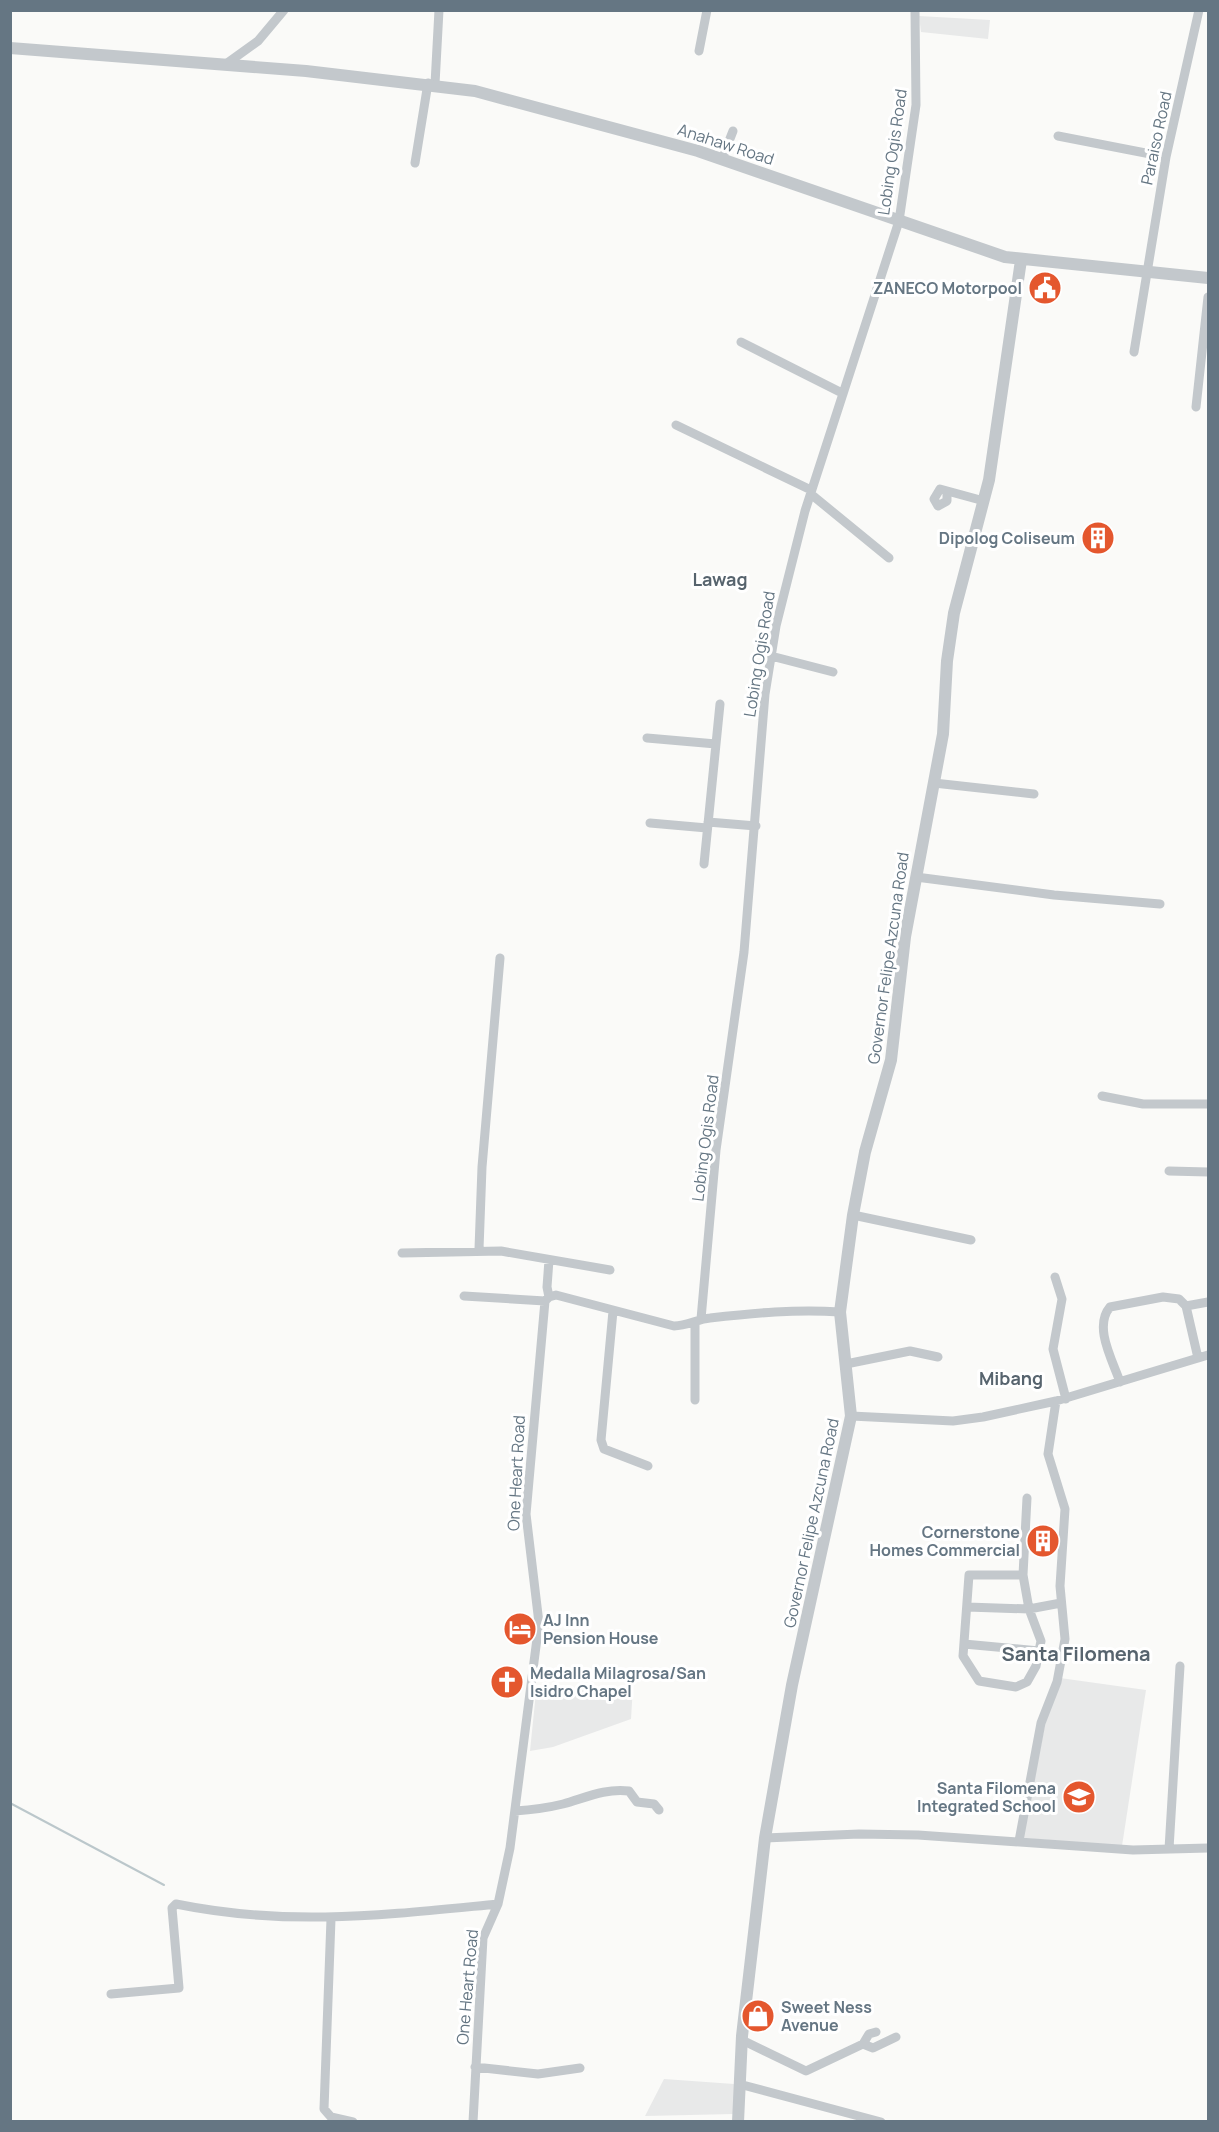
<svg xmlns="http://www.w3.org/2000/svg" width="1219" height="2132" viewBox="0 0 1219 2132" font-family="Manrope,sans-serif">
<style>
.built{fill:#e8e9e9}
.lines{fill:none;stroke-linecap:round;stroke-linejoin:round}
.stream{stroke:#bbc7cb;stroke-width:2}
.minor{stroke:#c3c8cc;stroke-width:9}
.tertiary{stroke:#c3c8cc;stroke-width:12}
.labels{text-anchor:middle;stroke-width:6;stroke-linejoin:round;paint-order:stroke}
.street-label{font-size:16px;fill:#657683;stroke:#fff}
.poi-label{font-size:16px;font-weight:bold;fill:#657683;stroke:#fff;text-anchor:end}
.neighbourhood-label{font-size:18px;font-weight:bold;fill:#57646e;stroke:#fff}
.quarter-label{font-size:20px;font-weight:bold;fill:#57646e;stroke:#fff}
</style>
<rect width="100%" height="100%" fill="#fafaf8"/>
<!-- built -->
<path class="built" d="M919,16L990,20L988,39L921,32Z
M1060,1678L1146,1690L1122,1846L1023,1838L1047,1714Z
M633,1686L631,1719L553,1747L530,1751L536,1692Z
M664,2079L734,2084V2114L645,2116Z"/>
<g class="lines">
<!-- stream -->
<path class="stream" d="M10,1803L164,1885"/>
<!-- minor -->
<path class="minor" d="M699,51L707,10
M226,64L258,41L284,10
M435,84L439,10
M1058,136L1166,157
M722,159L733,131
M415,163L428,83
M741,342L842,393
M1134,352L1166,157L1199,10
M1196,407L1208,297
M676,425L811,490
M947,491V501L938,506L934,499L940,489L984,501
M812,495L889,558
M771,656L833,672
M647,738L716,744
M934,783L1034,794
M708,822L756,826
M650,823L707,828
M704,864L720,704
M916,877L1054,895L1160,904
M1102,1096L1143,1104H1208
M1169,1171L1208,1172
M853,1215L971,1240
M479,1249L482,1167L500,958
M402,1253L501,1251L610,1270
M1055,1277L1062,1299L1053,1349L1066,1399
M464,1296L545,1301
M549,1297L547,1287L549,1260
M1186,1306L1208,1302
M613,1311L601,1440L604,1449L648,1466
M701,1319L716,1150L744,952L765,694L776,626L805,511L899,221L916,105L915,10
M695,1322V1400
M846,1364L910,1351L938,1357
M1120,1382C1113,1361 1093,1327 1110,1307L1163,1297L1179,1299L1186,1306L1198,1358
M851,1416L953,1421L983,1417L1056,1401L1208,1355
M1023,1575H969L963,1656L979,1681L1016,1687L1027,1682L1036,1666L1041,1641L1029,1609L1023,1575L1027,1498
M967,1607L1029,1609L1061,1603
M964,1644L1039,1651
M515,1811C531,1810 547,1808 563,1804C585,1798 605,1788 629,1791L637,1802L654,1804L659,1810
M765,1838L859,1834L918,1835L1133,1850L1208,1848
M1019,1841L1041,1723L1057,1682L1065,1639L1060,1586L1065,1509L1048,1454L1056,1401
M1169,1849L1180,1666
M331,1919L324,2109L331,2117L353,2122
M111,1994L179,1988L172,1908L176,1904C289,1927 384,1915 498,1904
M742,2040L806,2071L863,2044L873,2048L896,2037
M863,2044L869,2034L876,2032
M475,2067L538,2074L580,2068
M739,2084L881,2122
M473,2122L483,1938L498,1904L510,1848L539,1623L526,1514L545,1301L549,1297L556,1295L674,1326C687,1326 698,1319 710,1318C754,1313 796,1309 840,1312"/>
<!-- tertiary -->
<path class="tertiary" d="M10,48L306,71L475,91L698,151L1005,257L1208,278
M738,2122L742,2036L765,1838L792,1685L851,1416L840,1312L853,1215L865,1152L891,1060L905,937L943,734L947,661L954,613L989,480L1021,260"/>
</g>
<!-- icons -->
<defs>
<g id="civic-disc" transform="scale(1.725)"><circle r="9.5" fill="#e4572e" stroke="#fff"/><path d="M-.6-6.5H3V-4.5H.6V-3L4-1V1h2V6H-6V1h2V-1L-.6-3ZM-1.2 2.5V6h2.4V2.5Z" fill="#fff"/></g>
<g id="building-disc" transform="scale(1.725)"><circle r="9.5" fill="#e4572e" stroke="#fff"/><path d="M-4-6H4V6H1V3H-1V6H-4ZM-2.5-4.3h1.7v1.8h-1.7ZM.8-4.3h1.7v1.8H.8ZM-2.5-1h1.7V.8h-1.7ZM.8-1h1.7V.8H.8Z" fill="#fff"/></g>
<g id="hotel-disc" transform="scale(1.725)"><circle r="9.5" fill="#e4572e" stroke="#fff"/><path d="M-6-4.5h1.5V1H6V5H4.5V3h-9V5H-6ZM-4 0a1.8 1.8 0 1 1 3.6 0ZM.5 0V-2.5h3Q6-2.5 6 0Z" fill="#fff"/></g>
<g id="church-disc" transform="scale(1.725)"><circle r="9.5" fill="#e4572e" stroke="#fff"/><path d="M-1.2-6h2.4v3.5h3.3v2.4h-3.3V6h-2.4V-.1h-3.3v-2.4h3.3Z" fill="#fff"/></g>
<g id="school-disc" transform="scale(1.725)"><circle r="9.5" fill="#e4572e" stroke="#fff"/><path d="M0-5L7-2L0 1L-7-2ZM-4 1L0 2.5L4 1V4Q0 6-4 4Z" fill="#fff"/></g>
<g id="shop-disc" transform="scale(1.725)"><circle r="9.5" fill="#e4572e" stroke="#fff"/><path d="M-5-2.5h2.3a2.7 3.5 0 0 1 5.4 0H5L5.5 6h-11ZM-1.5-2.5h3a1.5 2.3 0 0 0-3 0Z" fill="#fff"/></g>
</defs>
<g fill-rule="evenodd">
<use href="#civic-disc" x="1045" y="288"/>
<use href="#building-disc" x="1098" y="538"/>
<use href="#building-disc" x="1043" y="1541"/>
<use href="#hotel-disc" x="520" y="1629"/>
<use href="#church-disc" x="507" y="1682"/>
<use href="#school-disc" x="1079" y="1797"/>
<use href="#shop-disc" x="758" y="2016"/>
</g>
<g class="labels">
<!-- street labels -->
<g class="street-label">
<text transform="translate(1156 138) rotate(-78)" y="6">Paraiso Road</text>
<text transform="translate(726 144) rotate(18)" y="6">Anahaw Road</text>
<text transform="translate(892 152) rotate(-82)" y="6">Lobing Ogis Road</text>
<text transform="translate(759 654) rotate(-81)" y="6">Lobing Ogis Road</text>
<text transform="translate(888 958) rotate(-82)" y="6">Governor Felipe Azcuna Road</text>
<text transform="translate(705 1138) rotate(-83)" y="6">Lobing Ogis Road</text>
<text transform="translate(516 1473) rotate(-87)" y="6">One Heart Road</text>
<text transform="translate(811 1523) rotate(-78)" y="6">Governor Felipe Azcuna Road</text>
<text transform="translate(467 1987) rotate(-85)" y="6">One Heart Road</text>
</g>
<!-- poi labels -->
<g class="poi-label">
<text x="1022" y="294">ZANECO Motorpool</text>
<text x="1075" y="544">Dipolog Coliseum</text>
<text x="1020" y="1538">Cornerstone<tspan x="1020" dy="18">Homes Commercial</tspan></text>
<text x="543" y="1626" text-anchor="start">AJ Inn<tspan x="543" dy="18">Pension House</tspan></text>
<text x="530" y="1679" text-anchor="start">Medalla Milagrosa/San<tspan x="530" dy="18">Isidro Chapel</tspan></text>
<text x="1056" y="1794">Santa Filomena<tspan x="1056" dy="18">Integrated School</tspan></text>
<text x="781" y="2013" text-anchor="start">Sweet Ness<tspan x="781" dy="18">Avenue</tspan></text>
</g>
<!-- neighbourhood labels -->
<g class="neighbourhood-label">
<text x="720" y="586">Lawag</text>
<text x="1011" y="1385">Mibang</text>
</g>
<!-- quarter labels -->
<g class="quarter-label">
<text x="1076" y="1661">Santa Filomena</text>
</g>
</g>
<!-- border -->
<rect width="1219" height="2132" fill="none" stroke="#657683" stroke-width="24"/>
</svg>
